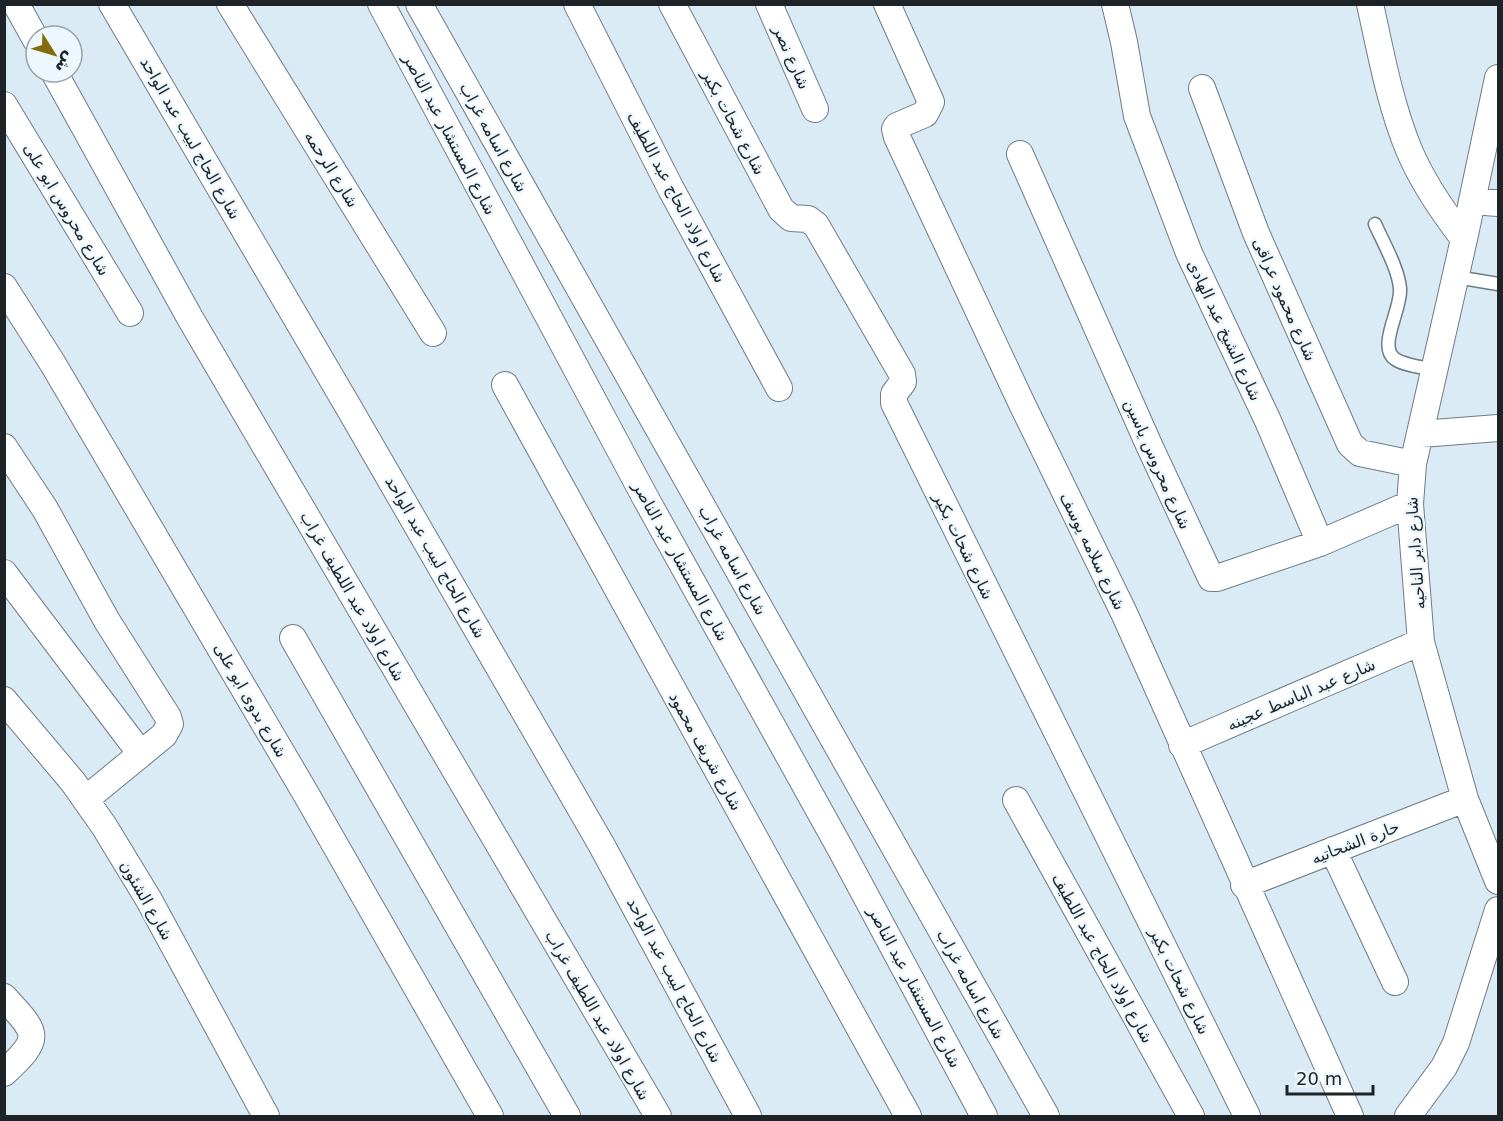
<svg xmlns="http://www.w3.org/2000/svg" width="1503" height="1121" viewBox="0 0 1503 1121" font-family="'DejaVu Sans',Vazirmatn,sans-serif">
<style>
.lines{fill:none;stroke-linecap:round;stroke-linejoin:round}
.lane-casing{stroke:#6d7c86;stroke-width:15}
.street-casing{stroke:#6d7c86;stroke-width:28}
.lane{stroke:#fff;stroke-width:12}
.street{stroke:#fff;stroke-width:26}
.labels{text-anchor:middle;stroke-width:4.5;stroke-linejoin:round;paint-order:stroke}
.street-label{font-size:16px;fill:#1d2327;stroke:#edf7fe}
</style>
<rect width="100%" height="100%" fill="#dbebf6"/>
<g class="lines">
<!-- lane casing -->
<g class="lane-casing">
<path id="lane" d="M1375,224C1383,242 1399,270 1400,289C1402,308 1377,347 1395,359C1405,366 1423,367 1435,370
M1456,277L1498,284"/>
</g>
<!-- street casing -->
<g class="street-casing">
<path id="street" d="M16,4L36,40
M112,4L349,408L601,844L748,1116
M230,4L433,333
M381,4L645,497L840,848L984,1116
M419,4L1046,1116
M577,4L671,189L779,388
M672,4L781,209L791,218L808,219L816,225L902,374L903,382L894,394V403L1247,1116
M769,4L815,109
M887,4L931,102L925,114L897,126L895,129L897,137L1022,404L1124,613L1350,1116
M1115,4L1124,42L1137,116L1189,253L1268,421L1320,543
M1370,4C1381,54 1390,104 1409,150C1423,183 1443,212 1464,239
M54,72L190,318L658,1116
M1498,78L1464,239L1413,464L1410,504L1421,642L1465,799L1498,881
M1202,88L1256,233L1350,444L1360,453L1413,464
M4,105L130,313
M1020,154L1149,445L1211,578H1217L1320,543L1410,504
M1472,201L1498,203
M4,287L53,364L306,794L490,1116
M505,385L908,1116
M1421,434L1498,428
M4,447L45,509L107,621L168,717L170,724L164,735L86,799
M4,573L141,754
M293,638L567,1116
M4,700L73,782L104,826L149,900L266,1116
M1182,745L1421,642
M1016,800L1191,1116
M1333,850L1395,982
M1244,885L1465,799
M4,997C38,1034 43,1037 4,1073
M1408,1116L1444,1067L1456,1043L1498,910"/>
</g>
<!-- lane -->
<use href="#lane" class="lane"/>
<!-- street -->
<use href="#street" class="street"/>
</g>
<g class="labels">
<!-- street labels -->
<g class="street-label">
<text transform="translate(792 57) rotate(66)" y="6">شارع نصر</text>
<text transform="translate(734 122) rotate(62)" y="6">شارع شحات بكير</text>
<text transform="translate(450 134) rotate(62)" y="6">شارع المستشار عبد الناصر</text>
<text transform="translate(494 137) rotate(61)" y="6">شارع اسامه غراب</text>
<text transform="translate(191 138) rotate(60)" y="6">شارع الحاج لبيب عبد الواحد</text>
<text transform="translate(332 169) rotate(58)" y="6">شارع الرحمه</text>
<text transform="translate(677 197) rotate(62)" y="6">شارع اولاد الحاج عبد اللطيف</text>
<text transform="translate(67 209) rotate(59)" y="6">شارع محروس ابو على</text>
<text transform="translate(1285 299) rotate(66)" y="6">شارع محمود عراقى</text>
<text transform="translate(1225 330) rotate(65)" y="6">شارع الشيخ عبد الهادى</text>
<text transform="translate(1158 464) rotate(66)" y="6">شارع محروس ياسين</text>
<text transform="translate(964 546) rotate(64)" y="6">شارع شحات بكير</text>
<text transform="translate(1093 551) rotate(64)" y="6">شارع سلامه يوسف</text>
<text transform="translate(1415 553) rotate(-94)" y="6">شارع داير الناحيه</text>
<text transform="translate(436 557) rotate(60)" y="6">شارع الحاج لبيب عبد الواحد</text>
<text transform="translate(733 560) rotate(61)" y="6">شارع اسامه غراب</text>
<text transform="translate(681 561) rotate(61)" y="6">شارع المستشار عبد الناصر</text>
<text transform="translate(353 596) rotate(60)" y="6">شارع اولاد عبد اللطيف غراب</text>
<text transform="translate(1301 694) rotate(-23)" y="6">شارع عبد الباسط عجينه</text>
<text transform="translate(251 700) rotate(60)" y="6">شارع بدوى ابو على</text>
<text transform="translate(706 751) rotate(61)" y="6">شارع شريف محمود</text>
<text transform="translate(1355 842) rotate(-21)" y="6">حارة الشحاتيه</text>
<text transform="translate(147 900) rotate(60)" y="6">شارع الشئون</text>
<text transform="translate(1103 958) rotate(61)" y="6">شارع اولاد الحاج عبد اللطيف</text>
<text transform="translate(675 980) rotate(62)" y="6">شارع الحاج لبيب عبد الواحد</text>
<text transform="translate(1180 981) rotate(64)" y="6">شارع شحات بكير</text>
<text transform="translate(971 984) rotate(61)" y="6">شارع اسامه غراب</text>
<text transform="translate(915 987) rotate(62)" y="6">شارع المستشار عبد الناصر</text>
<text transform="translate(598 1015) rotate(60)" y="6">شارع اولاد عبد اللطيف غراب</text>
</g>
</g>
<!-- border -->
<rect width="1503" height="1121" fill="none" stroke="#1d2327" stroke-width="12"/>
<!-- north arrow -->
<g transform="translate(54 54) rotate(127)"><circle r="28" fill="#edf7fe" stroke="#9aa2a8" stroke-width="1.5"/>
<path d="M0-4.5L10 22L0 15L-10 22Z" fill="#836d0a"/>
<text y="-9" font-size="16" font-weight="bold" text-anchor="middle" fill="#1d2327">ش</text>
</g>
<!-- scale -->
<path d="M1287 1085v9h86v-9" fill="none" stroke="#1d2327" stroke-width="3"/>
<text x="1296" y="1085" font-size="18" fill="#1d2327" stroke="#edf7fe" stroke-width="4.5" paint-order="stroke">20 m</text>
</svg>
